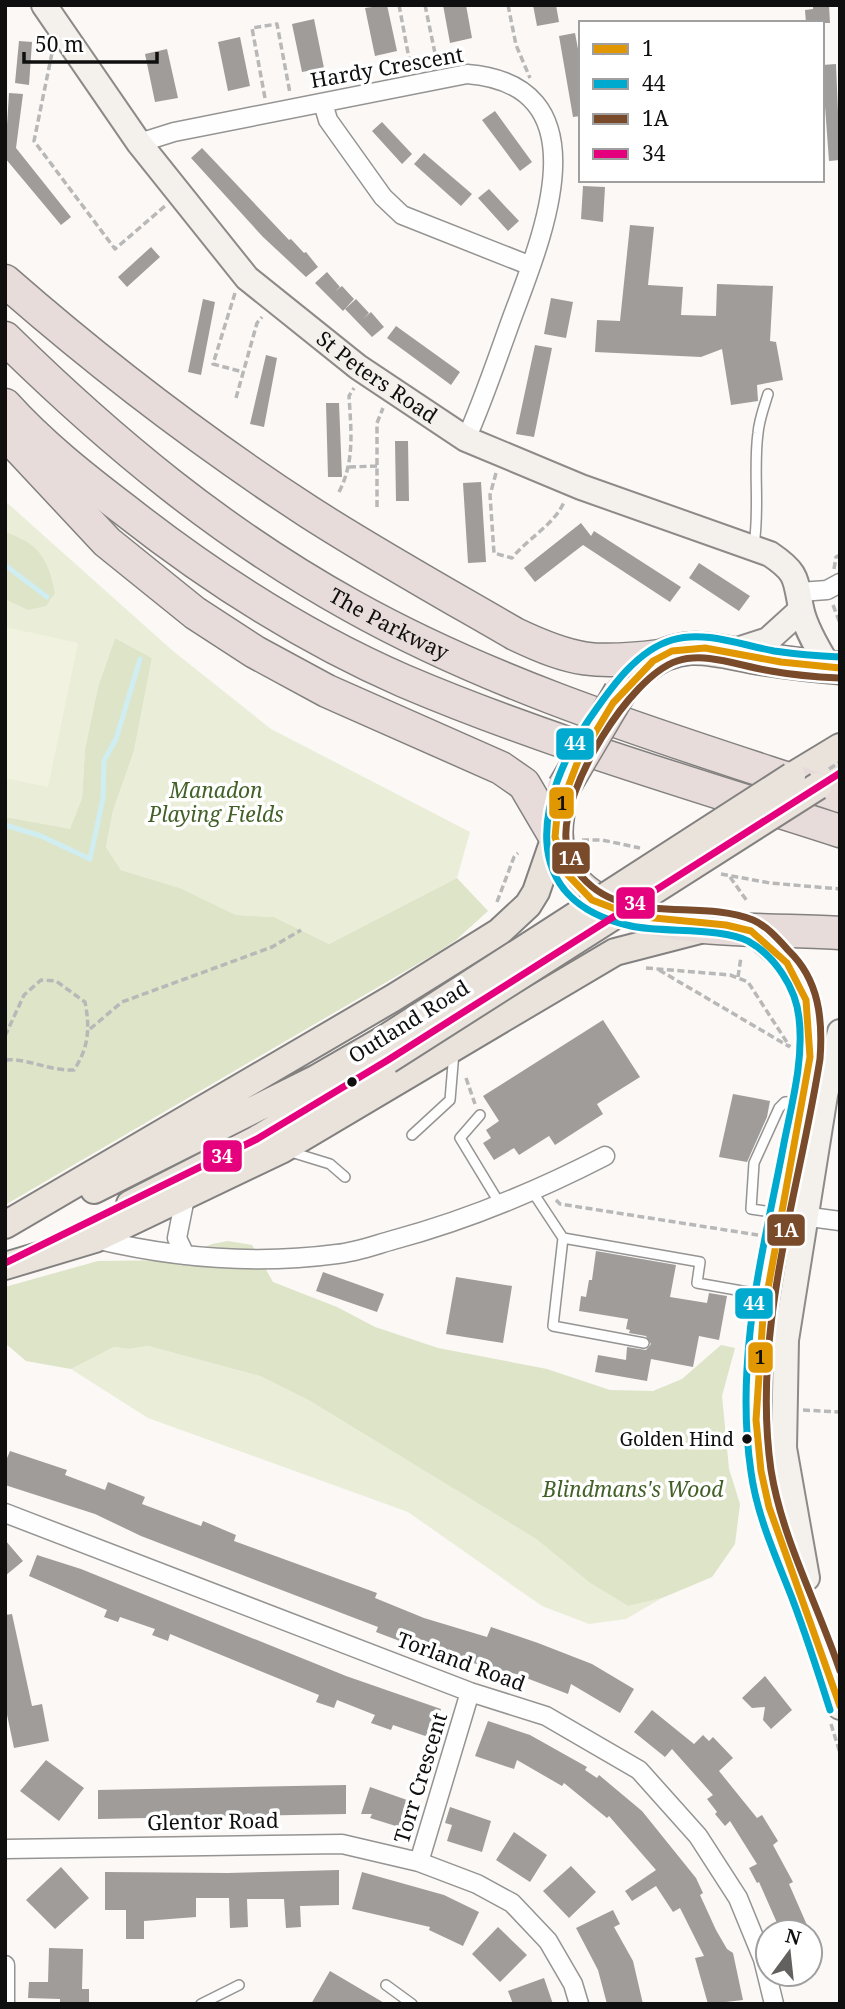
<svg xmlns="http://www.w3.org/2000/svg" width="845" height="2009" viewBox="0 0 845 2009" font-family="'Noto Serif',serif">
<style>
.green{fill:#eaeed8}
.forest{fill:#dee4c7}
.pitch{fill:#f2f2e1}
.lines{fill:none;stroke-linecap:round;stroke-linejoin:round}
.stream{stroke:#d0eef1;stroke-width:5}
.building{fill:#9f9c9a}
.lane-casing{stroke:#959493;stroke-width:12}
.street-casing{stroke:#959493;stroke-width:21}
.secondary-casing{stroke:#8c8b89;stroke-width:28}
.primary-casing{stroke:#838180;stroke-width:30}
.highway-casing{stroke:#838180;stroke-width:35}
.path{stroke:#b9b8b8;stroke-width:3.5;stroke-dasharray:7 3.5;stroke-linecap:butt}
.lane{stroke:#fefefe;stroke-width:9}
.street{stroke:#fefefe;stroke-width:18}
.secondary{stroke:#f4f0ec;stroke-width:24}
.primary{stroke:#eae3dc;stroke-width:26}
.highway{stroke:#e7dcd9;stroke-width:32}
.primary-bridge-casing{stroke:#838180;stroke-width:30;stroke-linecap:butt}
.highway-bridge-casing{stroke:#838180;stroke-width:35;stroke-linecap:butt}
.path-bridge{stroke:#b9b8b8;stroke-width:3.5;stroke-dasharray:7 3.5;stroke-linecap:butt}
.primary-bridge{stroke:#eae3dc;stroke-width:26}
.highway-bridge{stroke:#e7dcd9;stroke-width:32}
.bus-1-casing{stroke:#fff;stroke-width:12}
.bus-2-casing{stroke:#fff;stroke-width:12}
.bus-3-casing{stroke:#fff;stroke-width:12}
.bus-4-casing{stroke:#fff;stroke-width:12}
.bus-1{stroke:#e09702;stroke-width:7}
.bus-2{stroke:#00a9ce;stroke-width:7}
.bus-3{stroke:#7a4b2a;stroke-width:7}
.bus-4{stroke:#e5007d;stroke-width:7}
.bus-dot{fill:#0f0f0f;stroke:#fff;stroke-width:2.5}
.labels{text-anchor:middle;stroke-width:7;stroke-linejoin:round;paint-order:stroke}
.bus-label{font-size:19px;fill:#0f0f0f;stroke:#fff;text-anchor:end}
.street-label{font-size:21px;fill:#0f0f0f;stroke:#fff}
.park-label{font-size:21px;font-style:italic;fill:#426027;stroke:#fff}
.line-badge{stroke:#fff;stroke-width:2.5}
.badge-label{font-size:19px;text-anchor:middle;font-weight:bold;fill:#fff}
.pale-badge-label{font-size:19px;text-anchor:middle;font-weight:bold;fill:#111}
</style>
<rect width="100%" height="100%" fill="#fbf8f5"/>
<!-- green -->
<path class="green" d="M5,501L173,651L271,729L470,832L457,878L329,944L274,917L236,915L180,888L121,870L106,847L113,811L134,751L152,658L115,638L98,687L85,749L82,798L70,830L5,817Z
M148,1346L260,1376L310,1401L536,1539L590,1583L628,1606L662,1598L626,1619L589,1624L542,1606L408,1512L148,1418L71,1369L114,1347L129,1349Z"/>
<!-- forest -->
<path class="forest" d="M5,532C40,544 48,559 55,593L46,606L28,610L5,599Z
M115,638L152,658L134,751L113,811L106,847L121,870L180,888L236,915L274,917L329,944L457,878L488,911L456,940L438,952L5,1205V817L70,829L82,798L85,749L98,687Z
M228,1241L252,1245L273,1282L337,1307L375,1327L438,1348L547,1369L610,1390L653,1391L682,1379L721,1345L735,1348L722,1396L729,1469L740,1504L735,1544L712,1577L662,1598L628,1606L590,1583L536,1539L310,1401L260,1376L148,1346L129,1349L114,1347L71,1369L26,1361L5,1343V1287L98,1261L175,1260L212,1244Z"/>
<!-- pitch -->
<path class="pitch" d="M5,627L78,643L48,787L5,778Z"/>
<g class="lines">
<!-- stream -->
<path class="stream" d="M5,565L47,597
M5,825L41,836L90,859L103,798L104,761L116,739L140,659"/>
</g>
<!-- building -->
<path class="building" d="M387,5L397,51L375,56L365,8Z
M443,5H466L472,38L450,43Z
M533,5H556L559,22L537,26Z
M813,5H829L830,23H806L805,10L813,9Z
M314,19L324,68L302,72L292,24Z
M575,33L581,65V116L573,117L559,36Z
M240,37L250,86L228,91L218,42Z
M19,41L32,42L29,85L15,83Z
M167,49L178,98L155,102L145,54Z
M836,64L840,160L829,161L822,65Z
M9,93L23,94L16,148L71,217L61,225L5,158Z
M495,111L532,162L520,171L482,120Z
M382,122L412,154L402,164L372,131Z
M202,148L289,240L291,239L304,253L306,252L318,267L306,277L263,237L191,158Z
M424,153L472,194L461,206L414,164Z
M583,186L605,187L603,222L581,219Z
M489,189L519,221L508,231L478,198Z
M630,225L654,227L648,285L683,287L681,315L716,316L717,284L773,286L770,341L776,342L783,380L757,385L758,401L731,405L722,349L701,357L595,352L597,320L620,321Z
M151,247L160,257L127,287L118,277Z
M327,272L340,287L334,292L342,286L354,299L343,311L315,283Z
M551,298L573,302L566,338L544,334Z
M203,299L215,302L201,375L188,372Z
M356,299L369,313L363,319L371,312L384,327L372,337L345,309Z
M396,326L460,372L451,385L387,338Z
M535,345L552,348L534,437L516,434Z
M266,355L277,358L264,427L250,424Z
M326,403H339L342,477H328Z
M395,441H408L409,501H396Z
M481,482L486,562L468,563L463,483Z
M581,523L591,536L594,531L681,587L670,602L583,545L535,582L524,568Z
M699,563L750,596L739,611L689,578Z
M603,1020L640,1077L597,1104L603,1114L555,1145L549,1136L519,1155L514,1148L494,1160L483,1143L491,1138L486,1130L499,1121L483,1096Z
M733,1094L770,1101L767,1117L747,1162L719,1157Z
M596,1251L676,1265L670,1297L707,1303L709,1293L727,1296L719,1340L699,1336L693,1367L651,1359L647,1381L595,1372L598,1355L626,1360L627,1347L646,1350L651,1344L646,1336L629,1333L630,1330L626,1329L628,1319L579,1311L581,1296L586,1297L589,1280H592Z
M323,1272L384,1294L377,1312L316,1291Z
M456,1277L512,1286L503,1343L446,1334Z
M10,1451L67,1470L65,1475L105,1490L108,1482L145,1497L142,1504L201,1526L203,1521L236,1535L234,1541L377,1593L375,1598L424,1618L487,1637L491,1627L538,1643L592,1664L634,1689L620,1713L571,1684L568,1694L516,1674L426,1651L376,1632L378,1627L141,1536L95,1514L5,1485V1463Z
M5,1540L23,1561L5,1576Z
M37,1555L81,1569L346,1676L441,1709L437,1721L443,1723L437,1740L393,1725L391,1730L371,1723L375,1715L337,1700L334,1708L316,1702L319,1695L170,1634L168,1641L152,1635L155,1629L120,1617L118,1622L104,1617L107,1610L29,1576Z
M12,1614L32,1706L42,1704L49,1741L14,1748L5,1705V1615Z
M765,1676L792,1710L771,1729L763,1720L765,1707L752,1708L742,1698Z
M652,1710L694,1744L703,1735L709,1741L713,1737L733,1758L719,1771L757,1818L762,1815L778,1841L773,1845L793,1882L789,1884L810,1932H781L759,1882L757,1883L749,1868L757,1864L730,1821L725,1826L715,1814L717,1812L707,1799L713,1795L672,1749L665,1757L634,1732Z
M488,1721L530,1735L587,1767L585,1770L597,1778L599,1775L642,1811L696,1878L703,1893L700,1895L716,1930L727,1949L733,1953L743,2000L708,2004L695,1958L704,1956L680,1908L673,1912L656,1886L632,1901L625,1891L656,1870L609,1816L607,1818L564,1783L562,1786L517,1760L514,1769L475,1756Z
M46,1760L84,1788L59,1821L20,1791Z
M346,1785V1814L98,1819V1790Z
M370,1787L407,1800L399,1827L370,1818L372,1814H361Z
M450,1807L491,1821L482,1852L447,1841L452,1825L445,1823Z
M514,1832L547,1855L530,1882L496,1860Z
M571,1866L596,1892L569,1918L543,1891Z
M61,1867L89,1898L55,1929L26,1900Z
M339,1870V1905L300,1906L301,1927L286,1928L284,1899H247L248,1927L230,1928L229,1898H196V1917L144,1921V1939H126V1910H105V1872L228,1873Z
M362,1872L444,1895L479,1912L463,1946L429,1930L430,1927L352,1909Z
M613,1910L620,1924L614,1927L633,1961L643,2004H607L598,1970L576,1928Z
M498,1927L527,1955L500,1982L472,1954Z
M49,1948L83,1949L82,1989H89V2004H60V1999L28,1998L29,1982H48Z
M330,1971L386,2004H311Z
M544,1978L553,2004H513L508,1991Z"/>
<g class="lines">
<!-- lane casing -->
<g class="lane-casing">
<path id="lane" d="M754,545C760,507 753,470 758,433C759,420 764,407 768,394
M480,1115L460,1138L500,1204
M412,1135L450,1100L454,1052
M291,1152L330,1164L345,1177
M532,1191L563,1238L700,1262L697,1283L765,1295
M779,1213L751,1209L754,1163L779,1108L785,1102L803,1101
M563,1238L553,1326L644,1343
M386,1985L412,2004
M201,2004L239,1985"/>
</g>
<!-- street casing -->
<g class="street-casing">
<path id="street" d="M323,103L328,120L383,197L402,215L531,266
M139,143L174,132L467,74C605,85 543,235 513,315C498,356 484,399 466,439
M800,592L827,590L840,583
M185,1198L177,1238L185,1255
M795,1215L840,1221
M95,1239C174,1258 255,1265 337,1254C356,1252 375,1245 393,1240C468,1220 537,1191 605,1156
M5,1513L470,1692L546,1716L639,1770L698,1836L738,1898L763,1959L774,2004
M5,1849L342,1844L419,1862L477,1884L512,1903L548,1941L573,1984L579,2004
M419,1862L470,1692
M5,1965V2004"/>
</g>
<!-- secondary casing -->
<g class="secondary-casing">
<g id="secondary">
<path id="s1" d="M44,5L139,143L247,278L358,367L466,439L581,487L770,554C798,573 795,578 801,608C805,628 819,651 829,667"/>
<path d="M734,651L768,640L801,610"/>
<path d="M749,930C772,949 797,966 806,996C826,1059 792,1151 780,1215C766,1289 755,1364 758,1440C761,1505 791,1567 814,1627C824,1653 831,1681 840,1707"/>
<path d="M807,1578L784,1448L786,1340L825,1095L840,1032"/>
</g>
</g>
<!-- primary casing -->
<g class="primary-casing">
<path id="primary" d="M792,776L840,747
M818,786L840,773
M94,1190L317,1078L381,1041
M130,1204L257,1139L388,1060
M5,1225L393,998L499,932L528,905L536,892L555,837
M5,1266L95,1239L281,1150L615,952L704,929"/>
</g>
<!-- highway casing -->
<g class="highway-casing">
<g id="highway">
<path d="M5,281C101,365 203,443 309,512C376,555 446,594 515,634C574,662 595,664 660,656"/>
<path id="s2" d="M5,338C111,442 222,534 352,606C504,691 675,741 840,796"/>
<path d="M5,405C40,444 83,478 125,510C209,576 305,638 404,681C545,741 694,784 840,831"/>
<path d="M5,433L107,542L195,613L255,652L327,691L501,768L524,784L554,835"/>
<path d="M643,668C684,635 718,652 763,659C789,663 814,666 840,668"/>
<path d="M558,815C536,947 759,926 840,933"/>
</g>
</g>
<!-- path -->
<path class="path" d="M399,5L411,69
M425,5L437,63
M508,5L516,45L530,78
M52,53L34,141L115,249L165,206
M265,98L252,28L277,24L290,93
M235,293L213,364L243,372
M236,398L257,323L262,317
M349,467L377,466
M496,473L490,495L494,553L512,558C528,538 554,525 564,502
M339,492C355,461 351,430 349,396L354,388
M377,507V423L383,408
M834,569L836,557L840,555
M833,605L840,623
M582,840H602L640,848
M721,874L770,883L840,889
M730,877L747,901
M497,902L514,857L518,853
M646,968L730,975L748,982L790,1047
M659,970L790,1047
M738,977L741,957
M90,1029L122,1002L272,947L301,930
M5,1036L24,995L41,980L56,981L85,1002C90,1028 89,1047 74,1070C48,1071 29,1058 5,1060
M466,1078L475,1104
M556,1200L560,1204L758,1235
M803,1410L840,1412
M831,1724L840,1753"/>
<!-- lane -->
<use href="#lane" class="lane"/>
<!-- street -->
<use href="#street" class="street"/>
<!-- secondary -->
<use href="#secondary" class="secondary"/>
<!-- primary -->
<use href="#primary" class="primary"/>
<!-- highway -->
<use href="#highway" class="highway"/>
<!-- primary-bridge casing -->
<g class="primary-bridge-casing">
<path id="primary-bridge" d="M381,1041L792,776
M388,1060L818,786"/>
</g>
<!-- highway-bridge casing -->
<g class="highway-bridge-casing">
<path id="highway-bridge" d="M564,787L620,692"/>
</g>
<!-- path-bridge -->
<path class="path-bridge" d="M829,769L840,762"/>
<!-- primary-bridge -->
<use href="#primary-bridge" class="primary-bridge"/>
<!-- highway-bridge -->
<use href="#highway-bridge" class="highway-bridge"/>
<!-- bus-1 casing -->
<g class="bus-1-casing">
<path id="bus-1" d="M840,668L781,662L705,648L672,651L653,661L613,703L578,761L557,816L555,837L568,875L592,900L634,916L726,925L751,931L787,963L806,1000L810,1057L763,1316L756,1420L761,1471L769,1507L840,1706"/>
</g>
<!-- bus-2 casing -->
<g class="bus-2-casing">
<path id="bus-2" d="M830,1710C818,1672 806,1635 792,1598C776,1557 757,1516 751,1472C746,1438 745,1403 747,1369C751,1292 770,1217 784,1143C792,1103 804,1059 799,1018C796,988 775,956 748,941C722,927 662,933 631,926C514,900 538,797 588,721C609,691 635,651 672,640C705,630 741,645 774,651C795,654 818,656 840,657"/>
</g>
<!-- bus-3 casing -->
<g class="bus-3-casing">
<path id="bus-3" d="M839,678C816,677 793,675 771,671C742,667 706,651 677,661C629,677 562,789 566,839C567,851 574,867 582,877C626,927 699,898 753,920C767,926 779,940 789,951C819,980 823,1019 820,1059C799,1193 751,1332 771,1470C782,1539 818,1605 840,1671"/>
</g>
<!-- bus-4 casing -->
<g class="bus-4-casing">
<path id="bus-4" d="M5,1263L257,1139L388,1060L840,773"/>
</g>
<!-- bus-1 -->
<use href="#bus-1" class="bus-1"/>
<!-- bus-2 -->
<use href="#bus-2" class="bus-2"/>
<!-- bus-3 -->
<use href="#bus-3" class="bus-3"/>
<!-- bus-4 -->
<use href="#bus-4" class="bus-4"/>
</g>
<!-- markers -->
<g class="bus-dot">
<circle cx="352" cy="1082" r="6"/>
<circle cx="747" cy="1439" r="6"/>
</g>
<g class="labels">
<!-- bus labels -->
<g class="bus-label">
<text x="734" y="1446">Golden Hind</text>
</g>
<!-- street labels -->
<g class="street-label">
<text transform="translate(387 68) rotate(-10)" y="7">Hardy Crescent</text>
<text dy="7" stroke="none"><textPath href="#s1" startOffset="504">St Peters Road</textPath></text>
<text dy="7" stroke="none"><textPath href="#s2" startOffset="481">The Parkway</textPath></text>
<text transform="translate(409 1022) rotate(-32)" y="7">Outland Road</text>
<text transform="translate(461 1662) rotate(20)" y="7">Torland Road</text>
<text transform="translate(421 1778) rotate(-73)" y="7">Torr Crescent</text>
<text transform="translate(213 1822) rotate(-1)" y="7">Glentor Road</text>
</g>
<!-- park labels -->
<g class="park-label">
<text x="216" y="798">Manadon<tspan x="216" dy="24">Playing Fields</tspan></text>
<text x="633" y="1497">Blindmans's Wood</text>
</g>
</g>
<g class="line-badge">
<rect x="555" y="727" width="40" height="34" rx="7" fill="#00a9ce"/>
<rect x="548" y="786" width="27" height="34" rx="7" fill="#e09702"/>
<rect x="551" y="841" width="40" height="34" rx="7" fill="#7a4b2a"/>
<rect x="615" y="886" width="41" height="34" rx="7" fill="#e5007d"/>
<rect x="202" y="1139" width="41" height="34" rx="7" fill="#e5007d"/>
<rect x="766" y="1213" width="40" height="34" rx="7" fill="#7a4b2a"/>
<rect x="734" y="1287" width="40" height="33" rx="7" fill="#00a9ce"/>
<rect x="747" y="1341" width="27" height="33" rx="7" fill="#e09702"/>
</g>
<g class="badge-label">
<text x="575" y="750">44</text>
<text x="571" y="865">1A</text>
<text x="635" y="910">34</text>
<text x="222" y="1163">34</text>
<text x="786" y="1237">1A</text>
<text x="754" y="1310">44</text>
</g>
<g class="pale-badge-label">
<text x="562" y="810">1</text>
<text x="760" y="1364">1</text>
</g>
<!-- border -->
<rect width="845" height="2009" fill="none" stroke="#0f0f0f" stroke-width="14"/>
<!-- legend -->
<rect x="579" y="21" width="245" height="161" fill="#ffffff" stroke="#9f9f9f" stroke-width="2"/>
<rect x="593" y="44" width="35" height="10" fill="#e09702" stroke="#9f9f9f" stroke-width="2"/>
<text x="642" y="56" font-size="21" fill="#0f0f0f">1</text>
<rect x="593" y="79" width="35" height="10" fill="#00a9ce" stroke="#9f9f9f" stroke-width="2"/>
<text x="642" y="91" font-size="21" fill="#0f0f0f">44</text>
<rect x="593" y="114" width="35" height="10" fill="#7a4b2a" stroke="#9f9f9f" stroke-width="2"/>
<text x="642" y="126" font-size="21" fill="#0f0f0f">1A</text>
<rect x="593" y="149" width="35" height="10" fill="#e5007d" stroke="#9f9f9f" stroke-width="2"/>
<text x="642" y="161" font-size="21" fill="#0f0f0f">34</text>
<!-- north arrow -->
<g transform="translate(789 1953) rotate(15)"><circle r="33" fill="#ffffff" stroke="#9f9f9f" stroke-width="2"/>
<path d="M0-5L12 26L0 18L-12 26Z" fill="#626160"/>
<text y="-10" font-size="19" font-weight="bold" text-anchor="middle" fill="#0f0f0f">N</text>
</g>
<!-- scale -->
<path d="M24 52v10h133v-10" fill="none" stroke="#0f0f0f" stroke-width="3.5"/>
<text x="35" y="52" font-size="21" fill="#0f0f0f" stroke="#ffffff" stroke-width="5" paint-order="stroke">50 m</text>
</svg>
